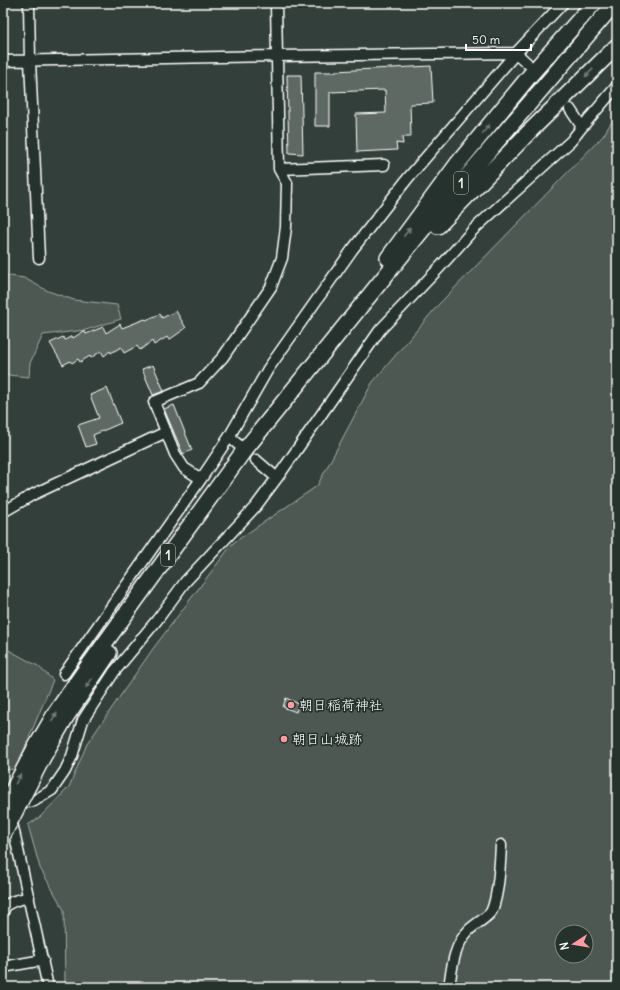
<svg xmlns="http://www.w3.org/2000/svg" width="620" height="990" viewBox="0 0 620 990" font-family="Delius,'Klee One',sans-serif">
<style>
.green{fill:#4d5853;stroke:#a6aca9;fill-rule:evenodd}
.building{fill:#5f6964;stroke:#fff}
.lines{fill:none;stroke-linecap:round;stroke-linejoin:round}
.minor-tunnel{stroke:#47524e;stroke-width:10;stroke-dasharray:10 5;stroke-linecap:butt}
.minor-casing{stroke:#fff;stroke-width:13}
.highway-casing{stroke:#fff;stroke-width:18}
.minor{stroke:#26332d;stroke-width:10}
.highway{stroke:#26332d;stroke-width:15}
.highway-bridge-casing{stroke:#fff;stroke-width:18;stroke-linecap:butt}
.highway-bridge{stroke:#26332d;stroke-width:15}
.oneway{fill:#727a76}
.poi-dot{fill:#ff9aa2;stroke:#26332d;stroke-width:1.5}
.labels{text-anchor:middle;stroke-width:3.5;stroke-linejoin:round;paint-order:stroke}
.shield{fill:#26332d;stroke:#bec2c0;stroke-width:1}
.shield-label{font-size:13px;font-weight:bold;fill:#fff}
.poi-label{font-size:14px;fill:#fff;stroke:#26332d;text-anchor:start}
</style>
<rect width="100%" height="100%" fill="#333f3a"/>
<filter id="ink" filterUnits="userSpaceOnUse"><feTurbulence type="fractalNoise" baseFrequency=".025" numOctaves="2"/><feDisplacementMap in="SourceGraphic" scale="8" xChannelSelector="R" yChannelSelector="G"/><feConvolveMatrix kernelMatrix="1 2 1 2 8 2 1 2 1" color-interpolation-filters="sRGB"/></filter>
<g filter="url(#ink)">
<!-- green -->
<path class="green" d="M617,113V987H65L64,910L40,868L28,825L40,817L69,787L87,744L152,650L233,543L317,486L372,383L439,304L603,136ZM562,932H586V956H562Z
M3,275L24,278L48,291L74,300L117,305L121,319L86,330L43,335L30,363L29,377L7,375L3,379Z
M3,647L38,666L53,680L16,769L3,770Z"/>
<!-- building -->
<path class="building" d="M431,66L433,103L410,104L411,137H402L403,144L396,143L397,150L357,152L356,114L386,113L385,90L330,92V126H315V72H335V71Z
M287,75H301L303,154L289,153Z
M176,311L186,328L169,340L167,337L154,345L152,341L140,350L137,346L124,353L121,347L111,353L110,351L104,356L101,351L91,358L90,356L80,362L78,359L72,363L70,361L63,365L50,343L63,337L65,340L72,336L73,338L84,331L86,334L103,327L106,333L120,324L122,328L145,319L146,320L160,314L162,318Z
M153,365L164,391L153,395L142,369Z
M107,388L121,423L93,435L96,444L86,447L78,425L99,418L90,395Z
M174,405L192,450L183,454L164,409Z
M286,698L299,704L296,712L283,707Z"/>
<g class="lines">
<!-- minor-tunnel -->
<path class="minor-tunnel" d="M530,66L565,104"/>
<!-- minor casing -->
<g class="minor-casing">
<path id="minor" d="M29,3L30,61L39,258
M276,3L279,169L287,183L286,227L282,258L271,287L223,357L199,383L154,402L175,454L184,468L201,479L229,437L268,369L352,250L408,178L516,53L563,3
M3,61L277,56L516,53L527,63
M582,127L617,86
M279,169L384,165
M229,437L240,446
M256,460L277,478
M3,512L34,494L166,432
M64,674L201,479
M15,804L34,801L52,790L65,771L72,756L83,720L114,672L157,620L185,582L256,506L282,471L380,330L440,267L473,230L571,141L582,127L570,109
M11,818L48,987
M3,912L6,905L14,901L29,897
M3,967L43,960
M449,987C452,967 454,945 469,930C475,924 490,916 492,910C499,893 500,863 501,845"/>
</g>
<!-- highway casing -->
<g class="highway-casing">
<path id="highway" d="M438,226L529,132L617,46
M388,258L458,163L532,73L594,3
M34,750L56,712L86,669L243,452L440,208L615,3
M43,757L66,717L109,653"/>
</g>
<!-- minor -->
<use href="#minor" class="minor"/>
<!-- highway -->
<use href="#highway" class="highway"/>
<!-- highway-bridge casing -->
<g class="highway-bridge-casing">
<path id="highway-bridge" d="M3,809L34,750
M3,835L43,757"/>
</g>
<!-- highway-bridge -->
<use href="#highway-bridge" class="highway-bridge"/>
</g>
<!-- one-way arrows -->
<defs><path id="oneway-solid" d="M-6-.8H1V-3.2L6.5 0L1 3.2V.8H-6Z"/></defs>
<g class="oneway">
<use href="#oneway-solid" transform="translate(589 73) rotate(136)"/>
<use href="#oneway-solid" transform="translate(486 129) rotate(-51)"/>
<use href="#oneway-solid" transform="translate(407 232) rotate(-53)"/>
<use href="#oneway-solid" transform="translate(89 683) rotate(124)"/>
<use href="#oneway-solid" transform="translate(54 717) rotate(-59)"/>
<use href="#oneway-solid" transform="translate(18 779) rotate(-62)"/>
</g>
</g>
<!-- markers -->
<g class="poi-dot">
<circle cx="291" cy="705" r="4"/>
<circle cx="284" cy="739" r="4"/>
</g>
<g class="labels">
<!-- shield labels -->
<g class="shield">
<rect x="454" y="172" width="14" height="22" rx="3"/>
<rect x="161" y="544" width="14" height="22" rx="3"/>
</g>
<g class="shield-label">
<text x="461" y="188">1</text>
<text x="168" y="560">1</text>
</g>
<!-- poi labels -->
<g class="poi-label">
<text x="299" y="710">朝日稲荷神社</text>
<text x="292" y="744">朝日山城跡</text>
</g>
</g>
<!-- margin -->
<rect width="620" height="990" fill="none" stroke="#26332d" stroke-width="16"/>
<rect x="8" y="8" width="604" height="974" fill="none" stroke="#fff" stroke-width="1.5" filter="url(#ink)"/>
<!-- north arrow -->
<g transform="translate(574 944) rotate(258)"><circle r="19" fill="#26332d" stroke="#7d8581"/>
<path d="M0-3L7 15L0 10L-7 15Z" fill="#ff9aa2"/>
<text y="-6" font-size="11" font-weight="bold" text-anchor="middle" fill="#ffffff">N</text>
</g>
<!-- scale -->
<path d="M466 44v6h65v-6" fill="none" stroke="#ffffff" stroke-width="2"/>
<text x="472" y="44" font-size="12" fill="#ffffff" stroke="#26332d" stroke-width="3" paint-order="stroke">50 m</text>
</svg>
